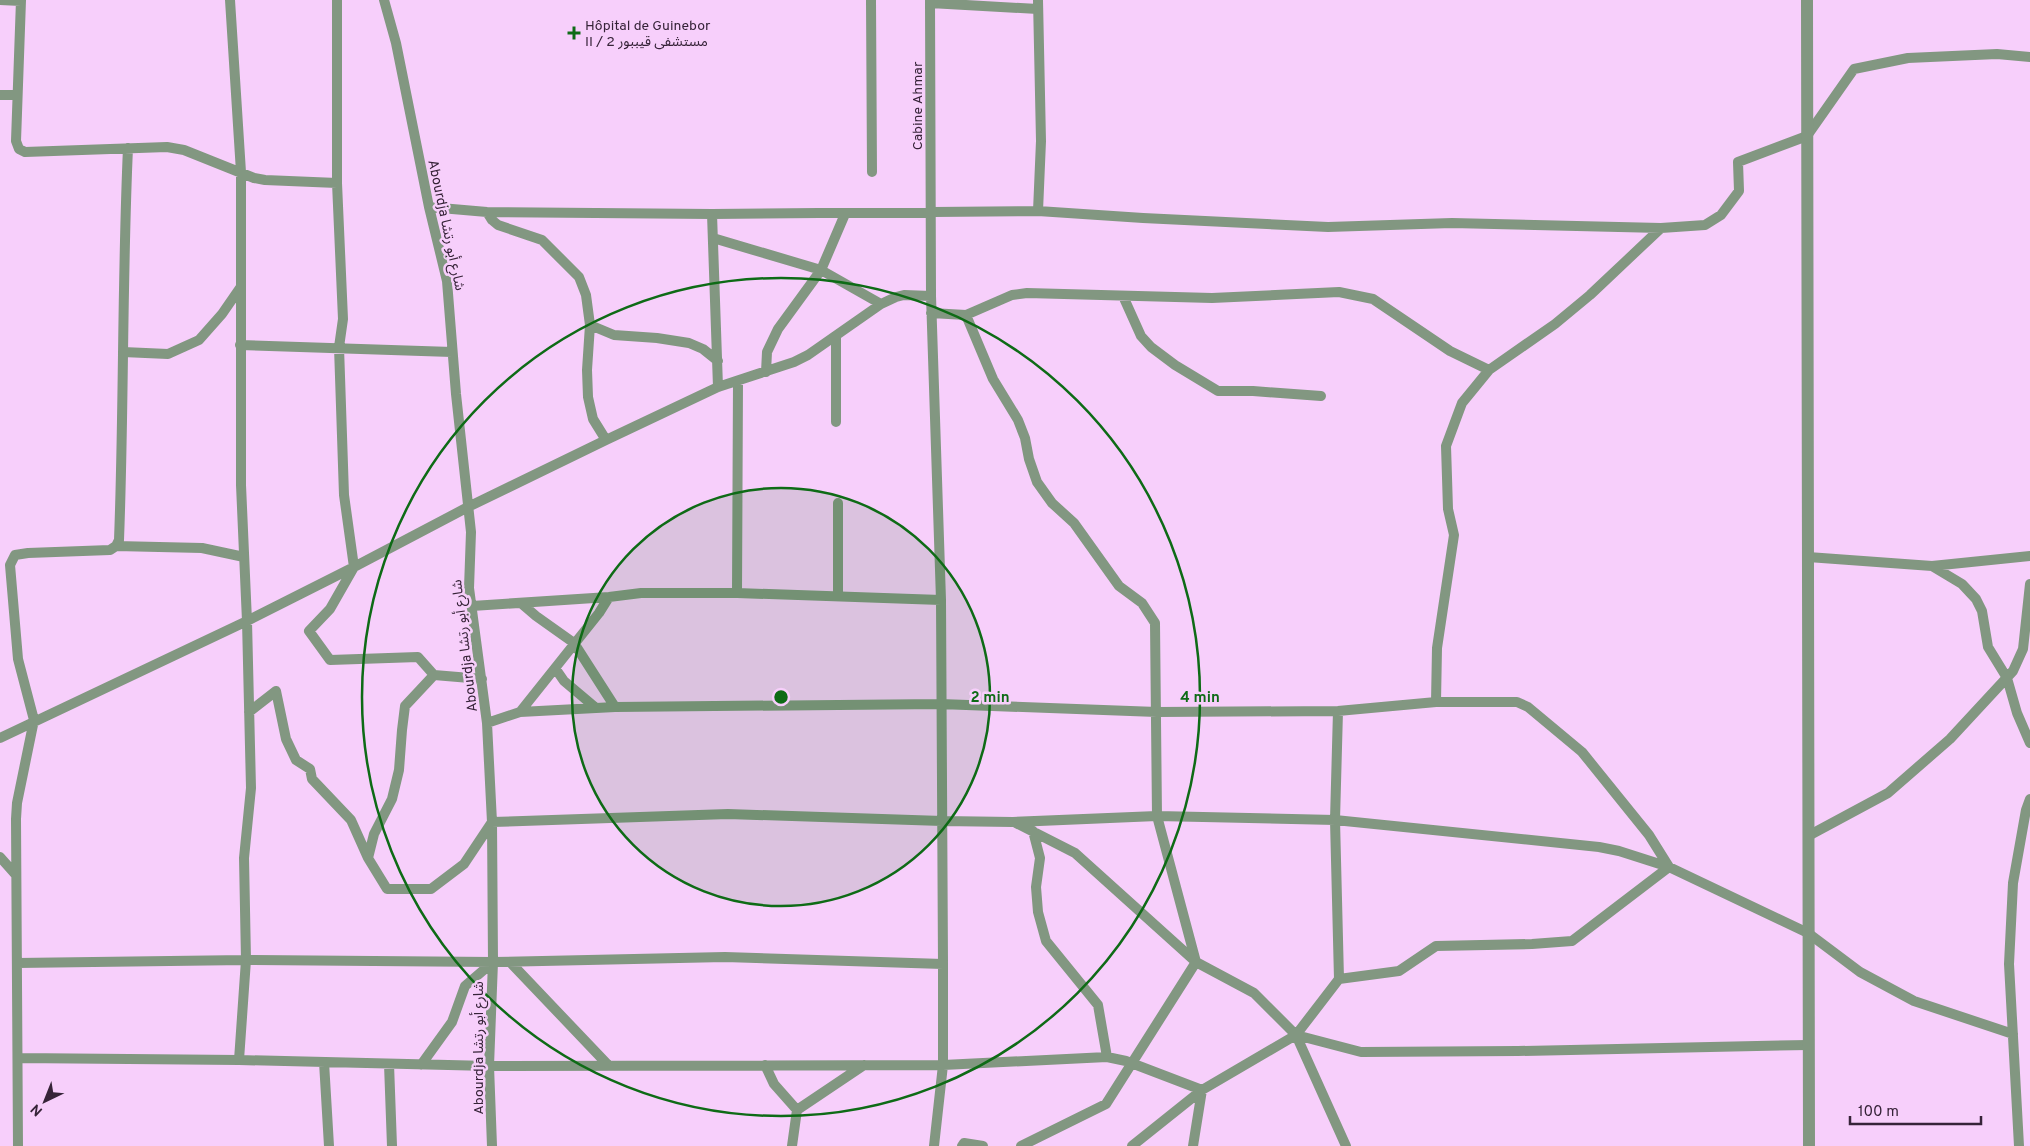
<svg xmlns="http://www.w3.org/2000/svg" width="2030" height="1146" viewBox="0 0 2030 1146" font-family="Overpass,'Noto Sans Arabic',sans-serif">
<style>
.lines{fill:none;stroke-linecap:round;stroke-linejoin:round}
.minor{stroke:#829781;stroke-width:10}
.tertiary{stroke:#829781;stroke-width:12}
.ring{fill:none;stroke:#0e6b16;stroke-width:2.5}
.poi-dot{fill:#0e6b16;stroke:#f7cffb;stroke-width:2}
.labels{text-anchor:middle;stroke-width:5;stroke-linejoin:round;paint-order:stroke}
.poi-label{font-size:14px;fill:#362338;stroke:#f7cffb;text-anchor:start}
.street-label{font-size:14px;fill:#362338;stroke:#f7cffb}
.centre{fill:#0e6b16;stroke:#f7cffb;stroke-width:2.5}
.ring-label{font-size:15px;text-anchor:middle;font-weight:bold;fill:#0e6b16;stroke:#f7cffb;stroke-width:5;stroke-linejoin:round;paint-order:stroke}
</style>
<rect width="100%" height="100%" fill="#f7cffb"/>
<g class="lines">
<!-- minor -->
<path class="minor" d="M0,0L21,1
M21,0L16,141L19,149L25,152L167,147L184,150L254,178L265,180L337,183V0
M230,0L241,172V485L247,621L251,788L244,858L246,960L239,1060
M384,0L396,43L429,207L447,281L456,394L471,532L469,588L487,723L492,822L493,962L489,1066L492,1146
M871,0L872,172
M930,0L931,296L941,600L943,964V1065L934,1146
M930,3L1038,9
M0,95H17
M337,183L343,319L339,347L344,495L354,567L330,609L309,631L330,660L418,657L434,675L405,706L402,730L399,770L392,799L374,834L368,858L387,889H431L464,864L492,822L728,814L942,821L1013,822L1157,816L1335,820L1599,847L1619,851L1669,867L1808,933L1860,972L1914,1001L2013,1034
M429,207L487,212L712,214L1038,211L1143,218L1328,227L1452,223L1661,228L1705,225L1721,215L1739,191L1738,162L1807,136L1854,69L1908,58L1997,54L2030,57
M1038,211L1041,141L1038,0
M487,212L492,220L498,225L542,240L579,277L586,295L590,325L587,370L588,397L593,419L606,440
M712,214L718,387
M713,238L821,270L881,304
M1123,296L1141,336L1151,347L1175,365L1218,391H1253L1321,396
M931,313L966,315L1012,295L1027,293L1212,298L1339,292L1373,299L1450,351L1489,370
M966,315L993,379L1018,420L1025,438L1029,459L1037,482L1052,503L1074,523L1119,586L1142,603L1155,623L1157,816L1196,962L1106,1104L1021,1146
M590,325L614,335L657,338L689,343L703,349L718,361
M836,336V422
M240,345L452,352
M123,352L168,354L199,340L222,314L240,288
M766,372L767,352L778,329L821,270L845,214
M116,546L202,548L244,557
M1808,557L1932,566L2030,556
M1932,566L1962,584L1976,599L1982,611L1988,647L2007,678L2017,713L2030,743
M737,593L738,382
M838,596V503
M522,604L536,616L574,643L615,707
M472,606L609,597L641,593H737L941,600
M555,668L564,681L596,708
M434,675L482,679
M1436,702L1437,648L1454,535L1448,509L1446,446L1462,403L1489,370L1555,324L1590,295L1661,228
M249,712L276,691L286,739L296,760L310,769L312,779L351,820L368,858
M520,712L599,613L609,597
M487,723L520,712L615,707L940,704L1157,712L1338,711L1436,702H1517L1528,707L1582,752L1649,835L1669,867
M0,738L247,621L354,567L468,507L606,440L718,387L794,362L808,355L881,304L896,297L904,295L931,296
M1016,823L1075,853L1196,962L1254,993L1296,1035L1346,1146
M1033,831L1040,858L1036,887L1038,912L1046,941L1098,1005L1107,1057
M1808,836L1888,793L1950,739L2013,671L2023,649L2030,584
M0,857L16,875
M510,962L609,1066
M17,963L246,960L493,962L725,957L943,964
M1339,979L1399,971L1436,946L1532,944L1572,941L1669,867
M1296,1035L1361,1052L1518,1051L1808,1045
M18,1058L239,1060L489,1066L943,1065L1107,1057L1126,1061L1202,1090L1193,1146
M324,1062L329,1146
M389,1064L392,1146
M421,1065L452,1022L465,986L493,962
M765,1065L774,1084L797,1110
M18,1146L16,819L17,803L34,720L18,659L10,565L15,555L28,553L110,550L116,546L119,540C124,410 122,279 128,148
M792,1146L797,1110L864,1065
M962,1146L964,1143L983,1146
M1132,1146L1202,1090L1296,1035L1339,979L1335,820L1338,711
M2019,1146L2009,964L2013,883L2026,810L2030,799"/>
<!-- tertiary -->
<path class="tertiary" d="M1807,0L1809,1146"/>
</g>
<!-- distance rings -->
<circle cx="781" cy="697" r="209" fill="#0e6b16" fill-opacity=".12"/>
<g class="ring">
<circle cx="781" cy="697" r="209"/>
<circle cx="781" cy="697" r="419"/>
</g>
<!-- markers -->
<path class="poi-dot" d="M571.5 25.5h5v5h5v5h-5v5h-5v-5h-5v-5h5z"/>
<g class="labels">
<!-- poi labels -->
<g class="poi-label">
<text x="585" y="30">Hôpital de Guinebor<tspan x="585" dy="16">II / مستشفى قيببور 2</tspan></text>
</g>
<!-- street labels -->
<g class="street-label">
<text transform="translate(917 106) rotate(-90)" y="5">Cabine Ahmar</text>
<text transform="translate(447 225) rotate(78)" y="5">Abourdja شارع أبو رتشا</text>
<text transform="translate(464 646) rotate(-97)" y="5">Abourdja شارع أبو رتشا</text>
<text transform="translate(478 1048) rotate(-90)" y="5">Abourdja شارع أبو رتشا</text>
</g>
</g>
<circle cx="781" cy="697" r="8" class="centre"/>
<g class="ring-label">
<text x="990" y="702">2 min</text>
<text x="1200" y="702">4 min</text>
</g>
<!-- north arrow -->
<g transform="translate(45 1101) rotate(223)" stroke="#f7cffb" stroke-width="4" paint-order="stroke">
<path d="M0-4L9 19L0 12L-9 19Z" fill="#362338"/>
<text y="-8" font-size="14" font-weight="bold" text-anchor="middle" fill="#362338">N</text>
</g>
<!-- scale -->
<path d="M1850 1116v8h131v-8" fill="none" stroke="#362338" stroke-width="2.5"/>
<text x="1858" y="1116" font-size="15" fill="#362338" stroke="#f7cffb" stroke-width="4" paint-order="stroke">100 m</text>
</svg>
